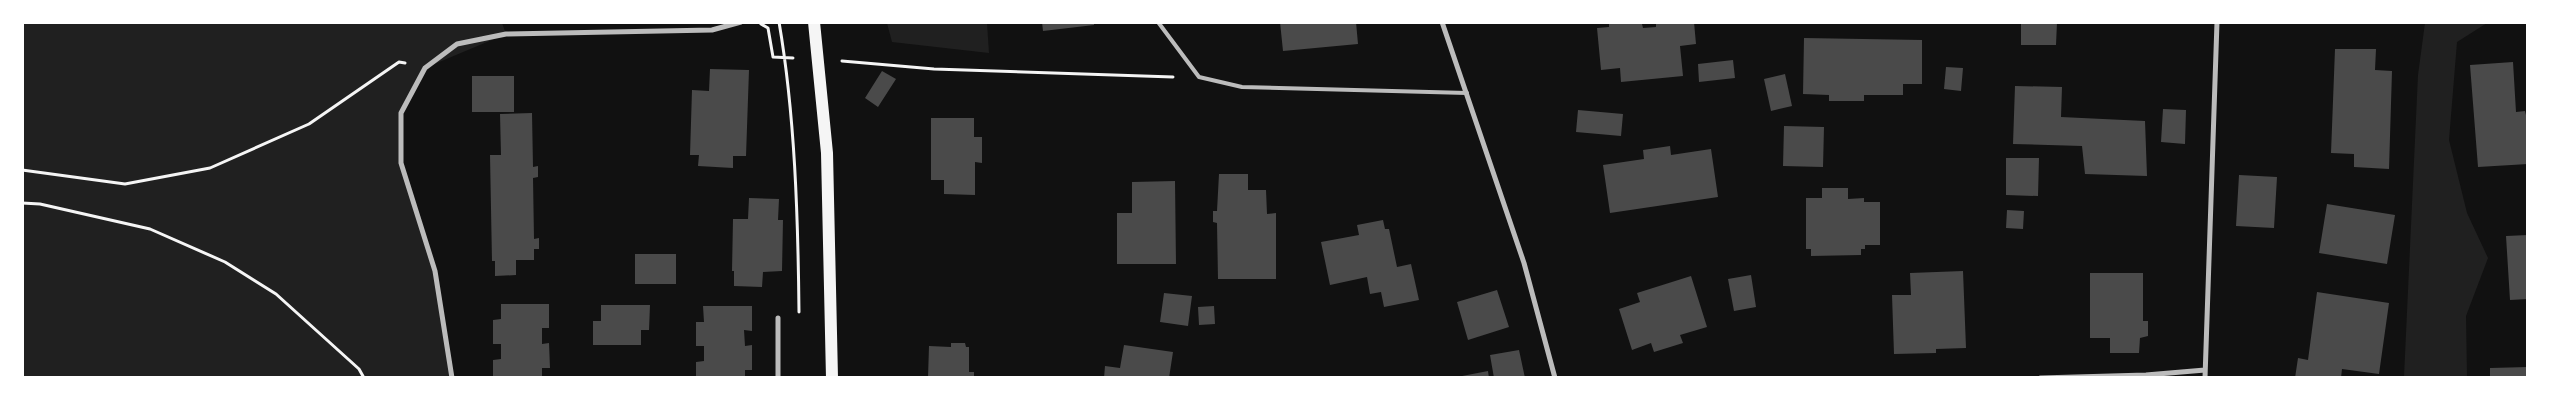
<svg xmlns="http://www.w3.org/2000/svg" width="2550" height="400" viewBox="0 0 2550 400" font-family="'Alegreya Sans',sans-serif">
<style>
.green{fill:#202020}
.building{fill:#4a4a4a}
.lines{fill:none;stroke-linecap:round;stroke-linejoin:round}
.path{stroke:#f5f5f5;stroke-width:3}
.service{stroke:#bcbcbc;stroke-width:4}
.minor{stroke:#bcbcbc;stroke-width:5}
.primary{stroke:#f5f5f5;stroke-width:12}
</style>
<rect width="100%" height="100%" fill="#111"/>
<!-- green -->
<path class="green" d="M22,23H502L506,34L425,68L401,113V163L435,271L452,377H23Z
M887,23H987L989,53L892,42Z
M2425,23H2487L2457,42L2449,140L2467,213L2488,258L2466,316L2467,377H2404L2418,75Z"/>
<!-- building -->
<path class="building" d="M1042,22H1094V25L1043,31Z
M1280,22H1356L1358,44L1283,51Z
M1609,22L1642,24L1643,28L1656,27V22H1694L1696,44L1680,46L1683,76L1621,82L1620,68L1601,70L1597,28L1609,27Z
M2021,22H2057L2056,45H2021Z
M1804,38L1922,40V84H1903V95H1864V101H1829V95L1803,94Z
M2335,49H2376L2375,70L2392,71L2389,169L2354,167V154L2331,153Z
M1733,60L1735,78L1699,82L1698,64Z
M2513,62L2516,112L2525,111L2528,123V164L2478,167L2470,65Z
M1946,67L1963,68L1961,91L1944,89Z
M710,69L749,70L746,156H733V168L698,166L699,155H690L692,90L709,91Z
M882,71L896,79L878,107L865,98Z
M1785,74L1792,106L1771,111L1764,79Z
M472,76H514V112H472Z
M2015,86L2062,87L2061,117L2145,121L2147,176L2085,174L2082,146L2013,144Z
M2163,109L2186,110L2185,144L2161,142Z
M1578,110L1623,114L1621,136L1576,132Z
M532,113L533,167L538,166V177L533,178L534,239L539,238V249H534V260H516V275L495,276V261H492L490,155H501L500,114Z
M931,118H974V137H982V163L975,162V195L944,194V180H931Z
M1784,126L1824,127L1823,167L1783,166Z
M1670,146L1671,155L1711,149L1718,197L1610,213L1603,165L1644,159L1643,150Z
M2006,158H2039L2038,196L2006,195Z
M1219,174H1248V190H1266L1267,214L1276,213V279H1218L1217,223L1213,222V211H1217Z
M2239,175L2277,177L2274,228L2236,226Z
M1175,181L1176,264H1117V213H1132V182Z
M1822,188H1848V199L1864,198V202H1880V245H1865V249H1861V255L1811,256V249H1806V198H1822Z
M749,198L779,199L778,220H783L782,271L763,272L762,287L734,286V271H732L733,219H748Z
M2327,204L2395,215L2387,264L2319,253Z
M2007,210L2024,211L2023,229L2006,228Z
M1383,220L1385,229H1389L1397,267L1411,264L1419,300L1384,307L1381,292L1370,294L1367,277L1330,285L1321,242L1359,235L1357,225Z
M2528,235V299L2510,300L2506,236Z
M635,254H676V284H635Z
M1963,271L1966,348L1936,349V353L1894,354L1892,295H1911L1910,273Z
M2090,273H2143V321H2148V336L2140,338L2139,353H2110V338H2090Z
M1751,275L1756,307L1734,311L1728,279Z
M1691,276L1707,327L1680,335L1683,343L1654,352L1651,343L1632,350L1619,309L1640,302L1637,293Z
M1497,290L1509,327L1468,340L1457,302Z
M2317,292L2389,303L2379,374L2342,369L2341,378H2295L2298,358L2308,360Z
M1164,293L1192,296L1188,326L1160,322Z
M501,304H549V328H542V344L549,343L550,368H542V378H493V360L501,359V344H493V320L501,319Z
M601,305H650L649,330H641V345H593V321H601Z
M703,306H752V331L744,330L745,346L752,345V370H745V378H696V362L704,361V346H696V322H704Z
M1214,306L1215,324L1199,325L1198,307Z
M951,343H965L966,347H969V372H974V378H928L929,346L951,347Z
M1124,345L1173,352L1169,378H1104L1105,366L1120,368Z
M1519,350L1525,378H1494L1490,355Z
M2528,367V378H2490V368Z
M1488,371L1489,378H1457V377Z"/>
<g class="lines">
<!-- path -->
<path class="path" d="M779,22C795,115 798,217 799,312
M761,24L768,28L773,57L793,58
M842,61L934,69L1173,77
M22,170L125,184L210,168L309,124L399,62L405,63
M22,203L40,204L150,229L225,262L276,294L359,369L364,378"/>
<!-- service -->
<path class="service" d="M1158,22L1199,77L1242,87L1467,93"/>
<!-- minor -->
<path class="minor" d="M1442,22L1524,263L1555,378
M778,318V378
M452,378L435,271L401,163V113L425,68L457,44L506,34L712,30L741,22
M2040,378L2146,375L2205,370
M2205,378L2217,22"/>
<!-- primary -->
<path class="primary" d="M814,22L827,153L832,378"/>
</g>
<!-- border -->
<rect width="2550" height="400" fill="none" stroke="#ffffff" stroke-width="48"/>
</svg>
